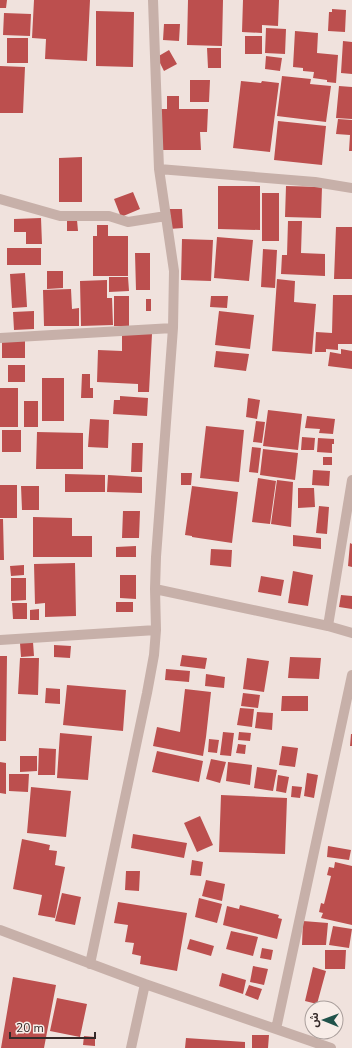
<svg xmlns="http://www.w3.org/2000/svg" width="352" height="1048" viewBox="0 0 352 1048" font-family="'Nunito Sans','Noto Sans Arabic',sans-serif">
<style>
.building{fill:#bc4f4e}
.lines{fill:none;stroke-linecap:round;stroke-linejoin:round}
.street{stroke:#c7b0a9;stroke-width:10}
</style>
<rect width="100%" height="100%" fill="#f0e2dd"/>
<!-- building -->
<path class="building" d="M0,0H7L6,8H0Z
M34,0H90L87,61L45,59L46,39L32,38Z
M188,0H223L222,46L187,45Z
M243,0H279L278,26L262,25V33L242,32Z
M332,9L346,10L345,32L328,31L329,12H332Z
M96,11L134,12L133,67L96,66Z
M4,13L31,14L30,36L3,35Z
M164,24H180L179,41L163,40Z
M266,28L286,29L285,54L265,53Z
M295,31L318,33L317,53L338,55L336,83L327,82V80L313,78L314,72L303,71V68L293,67Z
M245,36H262V54H245Z
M7,38H28V63H7Z
M343,41L352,42V74L341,73Z
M207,48H221V68H208Z
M169,50L177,64L164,71L157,57Z
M266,56L282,58L280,71L265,69Z
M0,66L25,67L23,113H0Z
M282,76L311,79L310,84L331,86L326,122L277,116Z
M190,80H210L209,102H190Z
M241,81L261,83L262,81L279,83L270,152L233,148Z
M339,86L352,87V119L336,118Z
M167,96H179V109H208L207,132H200L201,150H161V109H167Z
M338,119L352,120V151H349L350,135L336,134Z
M278,121L326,126L322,165L274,160Z
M82,157V202H59V158Z
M218,186H260V230L218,229Z
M286,186L322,187L321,218L285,217Z
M133,192L140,209L121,217L114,199Z
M262,193H279V241H262Z
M169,209H182L183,228L169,229Z
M41,218L42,244H26V232H14V219Z
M67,220H77L78,231H67Z
M288,221H302L301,253L325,254V276L281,274L282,255H287Z
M97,225H108V236H128V276H93V236H97Z
M336,227H352V279H334Z
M217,237L253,240L249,281L214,278Z
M182,239L213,240L211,281L181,280Z
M7,248H41V265H7Z
M263,249L277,250L275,288L261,287Z
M135,253H150V290H136Z
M47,271H63V288L47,289Z
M25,273L27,307L12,308L10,274Z
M109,277H128L129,291L109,292Z
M277,279L295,281L294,302L316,304L312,354L272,351Z
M107,280V298H112L113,325L81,326L80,281Z
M71,289L72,309L79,308V326H44L43,290Z
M333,295H352V344H338V350L326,349V352H315L316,332L332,333Z
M114,296H129V326H114Z
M211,296H228L227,308L210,307Z
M146,299H151V311H146Z
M34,311V329L14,330L13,312Z
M219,311L254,315L250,349L215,345Z
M122,333L152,334L149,392H138V384L97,382L98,350L122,351Z
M25,338V358H2V339Z
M341,349L352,351V369L328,366L330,352L341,354Z
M216,351L249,354L246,371L214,367Z
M8,365H25V382H8Z
M82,374H90V388H93V398H81Z
M42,378H64V421H42Z
M0,388H18V427H0Z
M120,396L148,398L147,416L113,414L114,400H120Z
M248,398L260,400L257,419L246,417Z
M24,401H38V427H24Z
M268,410L302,414L298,450L263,446Z
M307,416L335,419L333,434L319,433L320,429L305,428Z
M90,419L109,420L108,448L88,447Z
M256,421L265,422L262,443L253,442Z
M206,426L244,430L239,482L200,478Z
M2,430H21V452H2Z
M37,432L83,433V469H36Z
M302,437L315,438L314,450H301Z
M318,438L334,439V444H332V453L317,452Z
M132,443H143L142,472H131Z
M252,447L261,448L258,473L249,472Z
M263,449L298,453L295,480L260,475Z
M323,457H332V465H323Z
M313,470L330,471L329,486L312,485Z
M181,473H192L191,485H181Z
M65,474L105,475V492H65Z
M108,475L142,477V493L107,492Z
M258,478L276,481L270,524L252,522Z
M277,480L293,482L291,527L271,524Z
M0,485H17V518H0Z
M21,486H39V510H22Z
M192,486L238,492L232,543L192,537V536L185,535Z
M298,488H314L315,507L298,508Z
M319,506L329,507L327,534L316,533Z
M123,511H140L139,538H122Z
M33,517L72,518V536H92V557H33Z
M0,519H3L4,560H0Z
M293,535L321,538V549L293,546Z
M350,543L352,544V567L348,566Z
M136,546V557H116V547Z
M211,549L232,550L231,567L210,565Z
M75,563L76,616L45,617V603L35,604L34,564Z
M24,565V575L11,576L10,566Z
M293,571L313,575L308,606L288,603Z
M120,575H136V599L120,598Z
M261,576L284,580L281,596L258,592Z
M11,578H26V600L11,601Z
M341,595L352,596V609L339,607Z
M116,602H133V612H116Z
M12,603H27V619H13Z
M39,609V620H30V610Z
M33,642L34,656L21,657L20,643Z
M54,645L71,646L70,658L54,657Z
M182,655L207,658L205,669L180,666Z
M0,656H7L6,741H0Z
M290,657L321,658L319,679L288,678Z
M20,658H39L38,695L18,694Z
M247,658L269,661L264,692L243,689Z
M166,669L190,671L189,682L165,680Z
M206,674L225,677L224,688L205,686Z
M67,685L126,690L123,731L63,725Z
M46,688L60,689V704L45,703Z
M185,689L211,692L206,737L203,756L153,746L157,727L180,732Z
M243,693L260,695L258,708L241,706Z
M282,696H308V711H281Z
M240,708L254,709L252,727L237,725Z
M257,712L273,713L272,730L255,728Z
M223,732L234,733L231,756L220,755Z
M239,732L251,733L250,741L238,740Z
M60,733L92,736L88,780L57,778Z
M351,734H352V746H350Z
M209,739L219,740L217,753L208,752Z
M238,744L246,745L245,754L236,753Z
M282,746L298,748L295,767L279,765Z
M39,748L56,749L55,775H38Z
M157,751L203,761L199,782L152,772Z
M20,756H37V771L20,772Z
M211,759L226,762L220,783L206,779Z
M0,762L6,763V794L0,793Z
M228,762L252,765L250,785L226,781Z
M257,767L277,770L273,791L254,788Z
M307,773L318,775L314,798L304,796Z
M9,774H29L28,792L9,791Z
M278,775L289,777L286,793L276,791Z
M292,786L302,787L300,798L291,797Z
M31,787L71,791L66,837L27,833Z
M221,795L287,798L285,854L219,852Z
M200,816L213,845L197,852L184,823Z
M133,834L187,843L184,858L131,848Z
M22,839L50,845L49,850L57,851L55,865L65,867L55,918L38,915L42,895L13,889Z
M328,846L351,850L349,860L327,857Z
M192,860L203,862L201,876L190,875Z
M335,862L352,866V925L321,918L323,913L319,912L321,903L324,904L331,876L327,875L329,867L334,868Z
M126,871H140L139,891L125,890Z
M206,880L225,884L222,901L202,896Z
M62,893L81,897L75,925L55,921Z
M199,898L222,904L217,923L195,917Z
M118,902L187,913L177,971L140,964L141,956L132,954L134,943L125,942L128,925L114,923Z
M240,905L279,915L278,918L282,919L277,939L223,925L227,906L239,909Z
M303,921L328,923L326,945H302Z
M333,926L352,929L349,948L329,945Z
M231,931L258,937L253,956L226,949Z
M190,939L214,946L211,956L187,949Z
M262,948L273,950L271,960L260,958Z
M325,950H346L345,969H325Z
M253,966L268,969L264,985L250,982Z
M313,967L326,971L317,1004L305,1001Z
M222,973L246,980L243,994L219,986Z
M13,977L56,985L44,1048H1Z
M249,985L262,989L258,1000L245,995Z
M57,998L87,1004L80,1037L50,1031Z
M252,1035H269L268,1048H252Z
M84,1036L95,1037V1046L83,1045Z
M186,1038L245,1042V1048H185Z"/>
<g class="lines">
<!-- street -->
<path class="street" d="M159,169L315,182L352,188
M0,199L60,216H109L128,222L166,216
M0,338L173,328
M155,589L328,626L352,633
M328,626L352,480
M0,640L156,630
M0,930L145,984L331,1048
M90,964L147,693L154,655L156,630L155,589L156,557L173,328L174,271L159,169L153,0
M276,1029L352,675
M131,1048L145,984"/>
</g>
<!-- north arrow -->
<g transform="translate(324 1020) rotate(271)"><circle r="19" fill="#f8ede8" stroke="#aa9f9c"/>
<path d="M0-3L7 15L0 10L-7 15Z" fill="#21534b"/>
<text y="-6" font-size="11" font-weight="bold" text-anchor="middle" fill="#352a29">ش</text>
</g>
<!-- scale -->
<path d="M10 1032v6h85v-6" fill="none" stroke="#352a29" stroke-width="2"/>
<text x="16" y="1032" font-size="12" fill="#352a29" stroke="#f8ede8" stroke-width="3" paint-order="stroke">20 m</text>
</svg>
